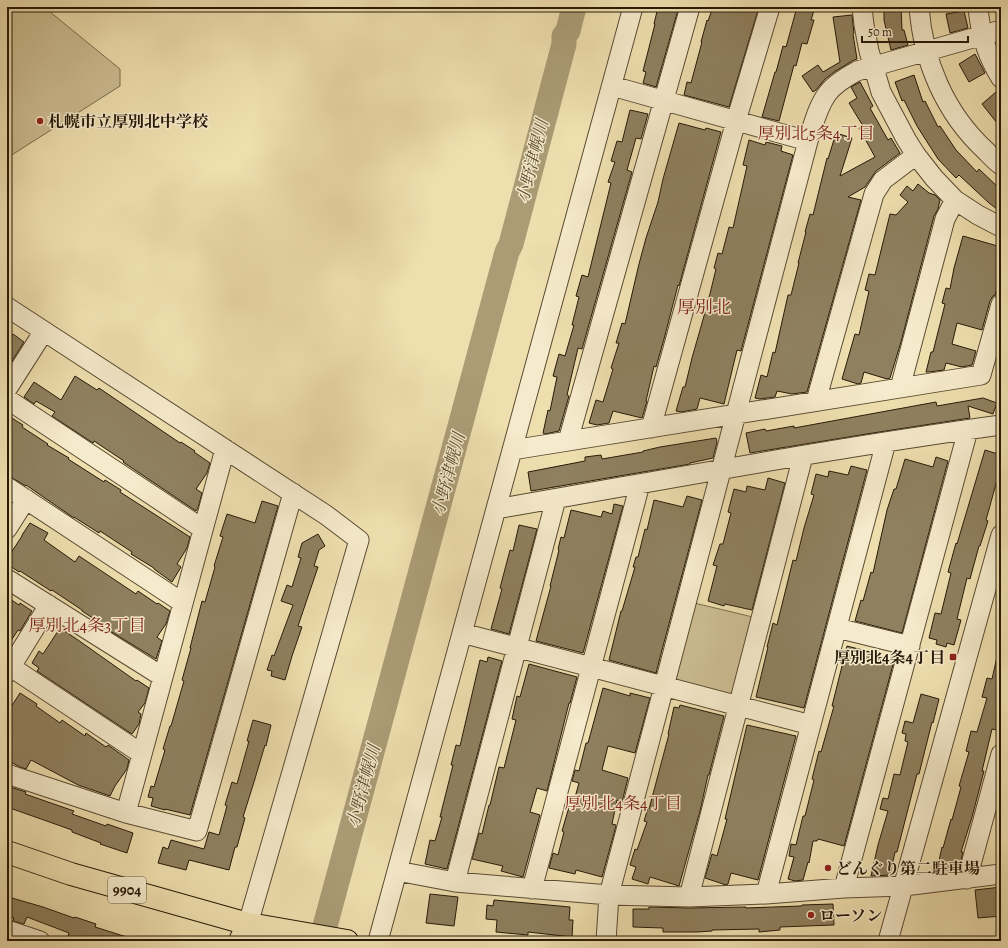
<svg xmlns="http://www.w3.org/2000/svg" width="1008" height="948" viewBox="0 0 1008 948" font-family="Alegreya,'Noto Serif JP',serif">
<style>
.green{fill:#cdbe93;stroke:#7a6c4e}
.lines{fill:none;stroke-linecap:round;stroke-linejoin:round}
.river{stroke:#ab9c76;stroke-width:25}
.building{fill:#8f805f;stroke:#271a08}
.minor-casing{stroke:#594b32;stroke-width:21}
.major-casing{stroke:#271a08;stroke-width:24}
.minor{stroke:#f5eacb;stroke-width:19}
.major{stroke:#efdfaf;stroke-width:22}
.poi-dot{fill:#8f2418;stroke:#f5eacb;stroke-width:1.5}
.labels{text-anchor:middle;stroke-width:3;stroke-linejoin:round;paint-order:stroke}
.shield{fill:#f5eacb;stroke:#655842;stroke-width:1}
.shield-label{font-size:15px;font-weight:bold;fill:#271a08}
.poi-label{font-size:16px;font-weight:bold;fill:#271a08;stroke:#f5eacb;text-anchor:start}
.neighbourhood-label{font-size:17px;fill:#7a1f14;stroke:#f5eacb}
.water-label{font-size:17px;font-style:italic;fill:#5c4e34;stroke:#f5eacb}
.quarter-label{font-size:18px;fill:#7a1f14;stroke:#f5eacb}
</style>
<rect width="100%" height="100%" fill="#efdfaf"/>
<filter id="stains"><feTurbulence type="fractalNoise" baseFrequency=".005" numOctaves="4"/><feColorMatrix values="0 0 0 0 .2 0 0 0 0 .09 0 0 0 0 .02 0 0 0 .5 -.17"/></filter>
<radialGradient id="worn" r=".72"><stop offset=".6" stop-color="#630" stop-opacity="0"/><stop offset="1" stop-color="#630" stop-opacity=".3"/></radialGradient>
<!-- green -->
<path class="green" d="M7,7H44L120,69V86L7,158Z
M686,601L761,619L738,705L664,686Z"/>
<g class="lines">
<!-- river -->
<path class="river" d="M321,941L507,252L511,244L564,44V36L568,31L574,7"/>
</g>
<!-- building -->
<path class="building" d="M658,7H666L678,10L656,87L643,83L646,72L643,71L655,24H654Z
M713,7H759L729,107L684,95L687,82L691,83L702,42H701L707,20L708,21Z
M797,7H815L811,20H814L807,44L802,43L796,66L794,65L779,121L762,117L775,72H776L783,46L786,47Z
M884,7H901L902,30H904L908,45L891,50L884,20Z
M964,11L968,28L950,33L946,14Z
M852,15L854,33L853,34L857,59L852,61L834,72L825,79L816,90L813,92L802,76L818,65L823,72L840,62L833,17Z
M975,54L985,73L969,82L959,64Z
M914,75L923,102L925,101L938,127L940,126L956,150L977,172L979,169L1001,190V212L989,203L959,175L956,178L938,159L917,126L904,100L902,101L895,82Z
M860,82L873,106L870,108L888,140L891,138L900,153L876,171L865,187L848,197L861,200L807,392L792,394L777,391L775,397L760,399L755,398L761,375L767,377L773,352L775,353L788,295H791L799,263H798L806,232H805L810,214L813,215L827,158L828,159L836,133L852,138L840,176L875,157L859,128L863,126L849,103L857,98L851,87Z
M996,92L1001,98V128L982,104Z
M630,110L648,114L641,139L636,138L627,170L632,172L582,349L578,348L567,395L569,396L559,431L545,434L543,433L548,410L550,411L557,377L553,376L559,354L565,356L574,325H572L579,297L576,296L582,275L588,277L611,183L608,182L615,162L611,161L617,141L622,142Z
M679,123L705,130L706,128L721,132L679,286L678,285L664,339L656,367L654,366L646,401H647L642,418L613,411L609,423L597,425L589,423L596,400L603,402L613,369L611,368L619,343H616L622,323L625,324L639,264L646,238L658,202L663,179Z
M749,140L765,145L766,142L782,146L781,151L793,155L741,351L737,350L724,404L700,398L697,409L681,412L676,411L683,387H685L692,358L708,302L716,269L714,268L718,253L722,254L729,227L733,228L747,166L743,165Z
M918,184L929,193L935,195L940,200L938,209L934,216L901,342L890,378L887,379L864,372L861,383L858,384L842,379L855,334L859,335L869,291L865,290L869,274L875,275L890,214L896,215L908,202L900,195L907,186L913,191Z
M963,236L1001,247V275L995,295L993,296L990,301L982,330L957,323L952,344L976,351L972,365L962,367L946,363L944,370L929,372H926L931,352H933L945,304L942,303L946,288L950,289L954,268Z
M13,334L24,342L7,369V343Z
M75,376L97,390L99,388L180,443L181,442L195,451L194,452L210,463L207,473L196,489L202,493L198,508L196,511L123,462L124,461L94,441L93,443L52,416L55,412L36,401L34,404L24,397L34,382L61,400Z
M983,398L997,403L993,414L968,406L970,418L873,433L750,453L746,433L765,429L766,431L794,426V428L936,402L937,406Z
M7,415L23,425L22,427L48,444L47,445L69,458L68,459L104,482L105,480L121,490L120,492L190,537L187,548L177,564L181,567L172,582L154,569V568L131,554L132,552L100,531L99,533L74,517V518L26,485V486L7,475Z
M716,438L717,442L713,458L690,463V464L531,491L528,472L585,461V457L601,455L602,459L643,452V451L660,447Z
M985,450L1001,455V474L999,473L986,520L988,521L980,546H979L970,579L967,578L957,619L961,620L954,645L947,643L946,647L936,644L937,640L929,638L935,613L941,614L951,573L948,572L956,543L957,544Z
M936,457L948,461L902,633L855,621L861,600L863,601L871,572L873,573L887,510L894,489H896L905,459L933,467Z
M851,466L867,470L804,708L756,697L768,647H767L773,623L777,625L793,560L796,561L804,528L814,495L811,494L816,474L828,477L829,471L848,475Z
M768,478L785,483L752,610L725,604L724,606L708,601L717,566L713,565L720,544H723L731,513L728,512L734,489L746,492L747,486L765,490Z
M687,496L702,500L662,650L656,673L609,660L621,611H622L635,567H633L636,557H638L645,529L647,530L654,500L683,507Z
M262,501L278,506L190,815L165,809V810L151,806L153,798L148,797L151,786L154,787L165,750L163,749L170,726H171L184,681L182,680L191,648H190L202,601L205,602L215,567L214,566L223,537L220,536L227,514L255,523Z
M614,504L623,506L583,653L536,641L551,586H550L559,550L558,549L561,537L564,538L571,510L601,517L603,511L612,514Z
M30,523L48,533L44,540L75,562L79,556L136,594L138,591L157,604L158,603L170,611L166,624L157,637L162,641L156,659L110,631L111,630L82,611V610L52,590L51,591L20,571L19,572L7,564V559L22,536V535Z
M519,525L537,529L509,634L491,629L502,589L500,588L510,550L513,551Z
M318,534L325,546L319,550L314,566L318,567L298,626L302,627L292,656L285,680L271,676L272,671L267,670L272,655L274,656L293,605L281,601L287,585L292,587L301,558L298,557L302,543Z
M7,597L19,605L20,603L32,611L20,631L18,630L7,647Z
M60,628L78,640L136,681L137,680L149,688L145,703L138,712L141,714L139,724L132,734L37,671L39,668L32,663L39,651L43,654Z
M847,646L870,652L869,655L894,661L844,846L818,839L817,841H813L809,863L808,862L803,880L795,881L788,879L794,857L789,856L791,844L796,845L803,816H805L814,780L812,779L819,751L821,752L834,706H832Z
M488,657L502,661L447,869L425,864L430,840L435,841L442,817H440L453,765H451L456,745L460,746L480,660L487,662Z
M997,657L1001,658V717L997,730L992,729L982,771H984L972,817L961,852H963L959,868L955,869L938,865L942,847L943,848L951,819L952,820L961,787L959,786L969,752L966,751L971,731L977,732L987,698L982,697L987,678L992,679Z
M529,664L577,677L570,703H569L547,791L537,788L530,812L540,815L523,877L501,871L503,866L472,859L479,833L482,834L489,805H490L499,767L504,768L516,720L512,719L517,696L520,697Z
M603,688L630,696V693L650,698L635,753L608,746L602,770L628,778L622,802L617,800L612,824L616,825V826L602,877L576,870L575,874L549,868L553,853L558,855L564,832L562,831L569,807L572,808L579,783L572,781L575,770L579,771L586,743H588Z
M20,693L37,704L36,706L60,723L62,720L85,736L86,733L106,747L108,745L129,760L127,769L115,786L110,796L81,786H80L31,760L26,769L20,767L7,760V713Z
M921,694L939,699L933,723L932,722L919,774H917L897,852H895L890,875L871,876L878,845L888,811L880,809L883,798L888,799L894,774L900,775L908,742L905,741L906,734L902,733L905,721L913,723Z
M680,705L724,716L709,775H708L700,811L679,886L650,877L648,884L632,879L636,867L630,865L635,849L637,850L647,822L644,821L648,808L649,809L669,734H668L674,707L679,708Z
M253,720L271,725L266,746L265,745L254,782L243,817L245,818L237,847H235L229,870L189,860L186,870L158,863L163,847L168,849L171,840L204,849L209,832L219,835L227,806L225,805L232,782L237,784L249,741H247Z
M747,725L796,736L758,880L731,873L728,884L726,885L705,878L712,854L717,856L727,819H725Z
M7,786L26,792L25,794L74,811L72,814L106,826L107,824L133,833L127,853L100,844L101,843L72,832V830L7,807Z
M1001,887V916L978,918L975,890Z
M430,894L458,897L454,926L426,923Z
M12,898L43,907L74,918L75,917L96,924L95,927L130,938V941H73L67,939L69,933L27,917L24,924L13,921L14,918L7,915Z
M494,900L570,907L569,920H573L572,937L528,932V935L496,932L497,920L486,919L487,905L493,906Z
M833,904L834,925L780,927V930L759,932V929L712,930V931L697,932H663V928L633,927V909H649V907L689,908L746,907V908L801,906L802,905Z"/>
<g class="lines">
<!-- minor casing -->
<g class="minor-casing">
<path id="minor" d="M862,7L864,25L869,51L881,92L906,139L916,155L934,178L955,200L978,215L1001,227
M919,7C923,61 945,113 985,150C990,155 995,161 1001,165
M978,7C980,32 988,58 1001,78
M612,86L808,141
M7,307L326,515L359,540L248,924
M900,388L945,219L955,200
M7,389L44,331
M7,399L203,529
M816,401L874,194L883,180L916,155
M651,428L736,121L770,7
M568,441L690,7
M512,450L981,375L1001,304
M7,487L183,603
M496,509C664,480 832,448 1001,425
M7,529L26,499
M7,579L163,677
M837,628L910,646
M462,633L811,725
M11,667L142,754
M7,673L49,605
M7,774L126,813L197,831L293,493
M126,813L225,449
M397,871L455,882L609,895L689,897L766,894L844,888L904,886L1001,874
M967,879L1001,754
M455,882L556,499
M844,888L968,430
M532,889L640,484
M766,894L886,442
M689,897L803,456
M7,930L40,941
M378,941L633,7
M606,941L609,895L808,141C813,126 817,108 827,94C834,84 846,77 857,71L1001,30
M888,941L1001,535"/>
</g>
<!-- major casing -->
<g class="major-casing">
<path id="major" d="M7,852L71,874L248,924L347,941
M240,941L248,924"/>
</g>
<!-- minor -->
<use href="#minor" class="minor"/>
<!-- major -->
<use href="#major" class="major"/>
</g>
<!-- markers -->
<g class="poi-dot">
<circle cx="40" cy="121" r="4"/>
<rect x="949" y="653" width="8" height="8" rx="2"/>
<circle cx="828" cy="868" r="4"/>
<circle cx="811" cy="915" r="4"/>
</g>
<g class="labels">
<!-- shield labels -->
<rect class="shield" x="108" y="877" width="38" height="26" rx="3"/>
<g class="shield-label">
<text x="127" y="895">9904</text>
</g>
<!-- poi labels -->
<g class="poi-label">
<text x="48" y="127">札幌市立厚別北中学校</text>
<text x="945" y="663" text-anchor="end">厚別北4条4丁目</text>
<text x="836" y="874">どんぐり第二駐車場</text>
<text x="819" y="921">ローソン</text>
</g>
<!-- neighbourhood labels -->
<g class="neighbourhood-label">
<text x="816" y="139">厚別北5条4丁目</text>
<text x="87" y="631">厚別北4条3丁目</text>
<text x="623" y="809">厚別北4条4丁目</text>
</g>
<!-- water labels -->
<g class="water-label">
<text transform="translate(532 161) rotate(-76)" y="6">小野津幌川</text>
<text transform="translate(448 474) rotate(-75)" y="6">小野津幌川</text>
<text transform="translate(363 786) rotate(-75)" y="6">小野津幌川</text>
</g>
<!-- quarter labels -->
<g class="quarter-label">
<text x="704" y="313">厚別北</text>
</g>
</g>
<!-- margin -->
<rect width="1008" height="948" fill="none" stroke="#efdfaf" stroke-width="24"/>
<rect x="8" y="8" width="992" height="932" fill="none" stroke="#271a08" stroke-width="2"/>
<rect x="12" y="12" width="984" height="924" fill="none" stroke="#271a08"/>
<!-- scale -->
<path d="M862 36v6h106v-6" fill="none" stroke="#271a08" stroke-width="2"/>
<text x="868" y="36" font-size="12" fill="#271a08" stroke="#f5eacb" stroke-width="3" paint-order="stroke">50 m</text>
<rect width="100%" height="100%" filter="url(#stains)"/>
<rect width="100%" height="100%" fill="url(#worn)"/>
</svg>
